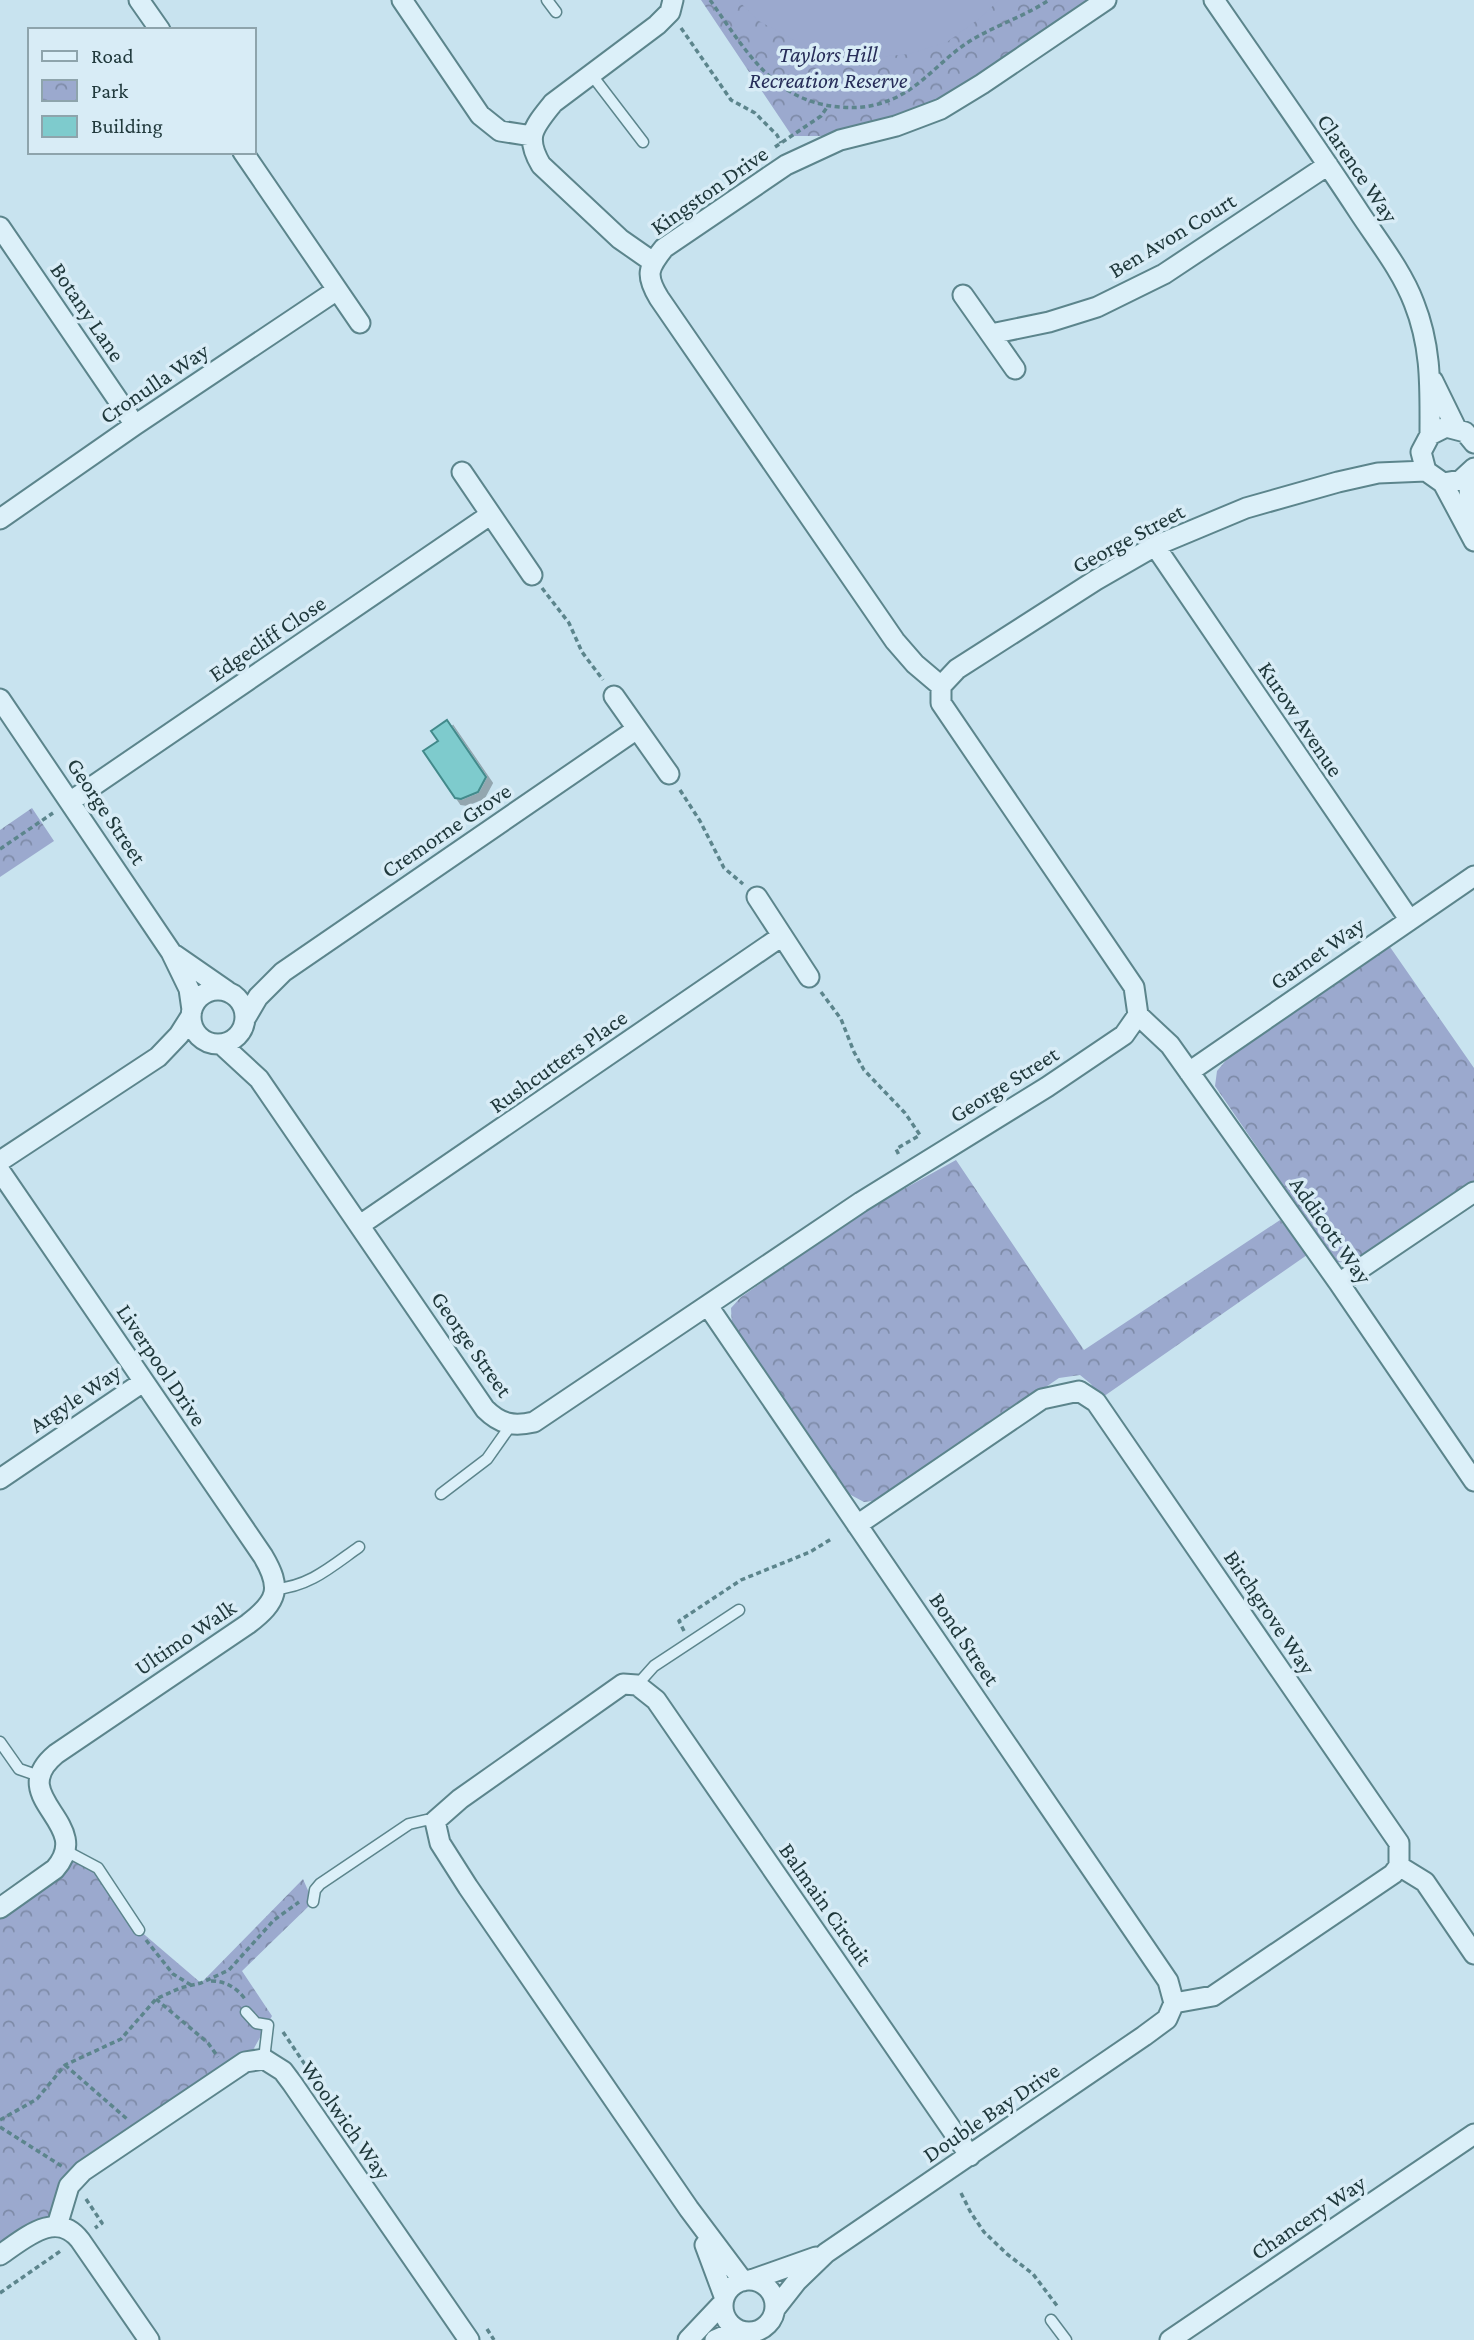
<svg xmlns="http://www.w3.org/2000/svg" width="1474" height="2340" viewBox="0 0 1474 2340" font-family="'Crimson Pro',serif">
<style>
.park{fill:url(#park-crowns)}
.garden{fill:#9ba9ce}
.building{fill:#7ecbcd;stroke:#428a8b;stroke-width:2;filter:url(#shadow)}
.lines{fill:none;stroke-linecap:round;stroke-linejoin:round}
.lane-casing{stroke:#5c858c;stroke-width:13}
.street-casing{stroke:#5c858c;stroke-width:23}
.path{stroke:#5c858c;stroke-width:3.5;stroke-dasharray:5 3.5;stroke-linecap:butt}
.lane{stroke:#dcf0f9;stroke-width:10}
.street{stroke:#dcf0f9;stroke-width:19}
.labels{text-anchor:middle;stroke-width:7;stroke-linejoin:round;paint-order:stroke}
.park-label{font-size:23px;font-style:italic;fill:#272d59;stroke:#d8ecf6}
.street-label{font-size:23px;fill:#20393c;stroke:#d8ecf6}
</style>
<defs>
<pattern id="park-crowns" width="20" height="18" patternUnits="userSpaceOnUse" patternTransform="scale(1.75)"><rect width="20" height="18" fill="#9ba9ce"/><path d="M2 6a3 3 0 1 1 6 0M12 15a3 3 0 1 1 6 0" fill="none" stroke="#7e8ba8"/></pattern>
<filter id="shadow"><feDropShadow dx="6" dy="6" stdDeviation="0" flood-color="#0004"/></filter>
</defs>
<rect width="100%" height="100%" fill="#c8e3ef"/>
<!-- park -->
<path class="park" d="M701,0H1096L936,104L837,136H792Z
M32,808L54,841L0,877V830Z
M1390,947L1474,1068V1181L1357,1263L1336,1262L1215,1086L1217,1071L1227,1059Z
M956,1160L1084,1350L1280,1220L1307,1255L1100,1399L1091,1384L1080,1375L1059,1378L879,1500L864,1502L849,1494L732,1328L731,1308L741,1297L864,1211Z
M66,1851L98,1868L139,1930L201,1983L303,1879L313,1902L242,1971L272,2016L253,2050L170,2106L83,2171L57,2226L0,2259V1907Z"/>
<!-- garden -->
<path class="garden" d="M738,0H999L980,18L947,42L909,54L860,59L809,48L757,20Z"/>
<!-- building -->
<path class="building" d="M447,720L486,777L478,792L461,799L455,798L423,751L438,741L431,731Z"/>
<g class="lines">
<!-- lane casing -->
<g class="lane-casing">
<path id="lane" d="M547,0L556,12
M591,74L643,142
M441,1494L487,1459L511,1425
M275,1589C309,1587 332,1566 359,1547
M637,1685L654,1666L739,1610
M0,1742L19,1769L39,1776
M66,1851L98,1868L139,1930
M313,1902L315,1890L320,1884L409,1824L426,1820L435,1821
M246,2012L256,2023L268,2025L264,2059
M1051,2320L1066,2340"/>
</g>
<!-- street casing -->
<g class="street-casing">
<path id="street" d="M139,0L160,30
M402,0L480,115L500,131L532,136
M1214,0C1262,70 1312,140 1359,212C1378,241 1402,271 1414,303C1432,348 1430,389 1430,435
M243,152L360,323
M0,227L135,425
M653,262L620,239L541,165C524,136 534,127 553,103L657,25L670,12L673,0
M963,295L1015,369
M991,334L1049,322L1097,307L1164,274L1328,165
M1433,381L1456,428
M1474,443L1465,432L1446,427L1430,435L1421,452L1426,471L1443,483L1461,480L1474,468
M462,472L532,575
M1469,475L1470,528
M1443,483L1474,541
M0,519L135,425L337,290
M1155,546L1409,919
M941,686L915,664L895,641L659,298C645,275 648,268 664,248L786,165L840,140L896,126L941,109L982,84L1106,0
M614,696L669,774
M0,699L171,952L189,989L192,1010
M71,801L490,515
M757,897L809,977
M175,955L227,991
M191 1017a27 27 0 1 1 54 0a27 27 0 1 1-54 0Z
M1138,1015L1170,1045L1339,1283L1474,1481
M245,1019L258,997L283,972L637,729
M221,1044L259,1079L485,1409C500,1424 513,1427 534,1422L861,1202L1047,1087L1124,1035L1138,1015L1134,987L941,703V686L957,669L1096,580L1155,546L1246,508L1338,482L1378,473L1426,471
M1189,1072L1474,876
M0,1161L158,1057L179,1035L191,1016
M0,1171L263,1556C282,1588 278,1601 248,1624L56,1754C3,1798 96,1823 55,1869L0,1908
M360,1225L782,936
M1339,1283L1474,1192
M708,1306L1168,1981L1174,2003
M0,1479L143,1382
M857,1525L1042,1399L1079,1391L1096,1402L1399,1843V1866L1393,1874L1213,1996L1174,2003
M1399,1866L1425,1882L1474,1954
M57,2226L69,2186L83,2171L245,2062L264,2059L283,2071L292,2083L469,2340
M705,2245L724,2296
M0,2255C24,2239 56,2209 80,2240L149,2340
M723 2306a26 26 0 1 1 52 0a26 26 0 1 1-52 0Z
M751,2280L816,2257
M743,2281L689,2209L468,1887L440,1843L435,1821L460,1799L623,1684L637,1685L656,1700L970,2156
M775,2309L797,2281L826,2253L1144,2036L1167,2019L1174,2003
M688,2340L722,2304
M715,2340L738,2330
M1170,2340L1474,2134"/>
</g>
<!-- path -->
<path class="path" d="M710,0C745,49 773,102 840,107C860,109 878,106 897,97C923,84 941,61 964,45C990,27 1022,18 1049,0
M681,28L731,100L755,113L777,135L781,143
M775,147L821,116L828,106
M542,588L569,623L582,652L603,680
M680,790L700,821L724,868L743,884
M0,849L53,813
M821,992L841,1019L854,1052L864,1070L905,1113L920,1135L896,1149L900,1157
M684,1631L679,1621L741,1580L810,1552L833,1538
M146,1940L173,1974L191,1985
M211,1981C225,1981 236,1987 245,1999
M156,1999L208,2043L218,2057
M283,2032L310,2072
M65,2065L127,2119
M0,2120L37,2099L65,2065L121,2039L156,1999L180,1988L201,1983L229,1970L274,1920L299,1902
M0,2127L63,2167
M961,2193L971,2213L984,2232L1007,2254L1033,2274L1058,2307
M86,2199L102,2223L95,2228
M0,2293L62,2250
M487,2329L494,2340"/>
<!-- lane -->
<use href="#lane" class="lane"/>
<!-- street -->
<use href="#street" class="street"/>
</g>
<g class="labels">
<!-- park labels -->
<g class="park-label">
<text x="828" y="62">Taylors Hill<tspan x="828" dy="26">Recreation Reserve</tspan></text>
</g>
<!-- street labels -->
<g class="street-label">
<text transform="translate(1358 168) rotate(56)" y="8">Clarence Way</text>
<text transform="translate(709 190) rotate(-35)" y="8">Kingston Drive</text>
<text transform="translate(1172 235) rotate(-31)" y="8">Ben Avon Court</text>
<text transform="translate(88 312) rotate(56)" y="8">Botany Lane</text>
<text transform="translate(154 383) rotate(-34)" y="8">Cronulla Way</text>
<text transform="translate(1128 538) rotate(-28)" y="8">George Street</text>
<text transform="translate(267 638) rotate(-34)" y="8">Edgecliff Close</text>
<text transform="translate(1301 719) rotate(56)" y="8">Kurow Avenue</text>
<text transform="translate(107 811) rotate(56)" y="8">George Street</text>
<text transform="translate(446 830) rotate(-34)" y="8">Cremorne Grove</text>
<text transform="translate(1317 953) rotate(-35)" y="8">Garnet Way</text>
<text transform="translate(558 1061) rotate(-35)" y="8">Rushcutters Place</text>
<text transform="translate(1004 1084) rotate(-32)" y="8">George Street</text>
<text transform="translate(1331 1230) rotate(55)" y="8">Addicott Way</text>
<text transform="translate(472 1344) rotate(55)" y="8">George Street</text>
<text transform="translate(162 1365) rotate(56)" y="8">Liverpool Drive</text>
<text transform="translate(75 1398) rotate(-34)" y="8">Argyle Way</text>
<text transform="translate(1270 1612) rotate(56)" y="8">Birchgrove Way</text>
<text transform="translate(185 1637) rotate(-34)" y="8">Ultimo Walk</text>
<text transform="translate(965 1639) rotate(56)" y="8">Bond Street</text>
<text transform="translate(826 1904) rotate(55)" y="8">Balmain Circuit</text>
<text transform="translate(991 2112) rotate(-34)" y="8">Double Bay Drive</text>
<text transform="translate(346 2120) rotate(55)" y="8">Woolwich Way</text>
<text transform="translate(1308 2217) rotate(-34)" y="8">Chancery Way</text>
</g>
</g>
<!-- legend -->
<rect x="28" y="28" width="228" height="126" fill="#d8ecf6" stroke="#8ea4ac" stroke-width="2"/>
<rect x="42" y="51" width="35" height="10" fill="#dcf0f9" stroke="#8ea4ac" stroke-width="2"/>
<text x="91" y="63" font-size="21" fill="#20393c">Road</text>
<rect x="42" y="80" width="35" height="21" fill="url(#park-crowns)" stroke="#8ea4ac" stroke-width="2"/>
<text x="91" y="98" font-size="21" fill="#20393c">Park</text>
<rect x="42" y="116" width="35" height="21" fill="#7ecbcd" stroke="#8ea4ac" stroke-width="2"/>
<text x="91" y="133" font-size="21" fill="#20393c">Building</text>
</svg>
